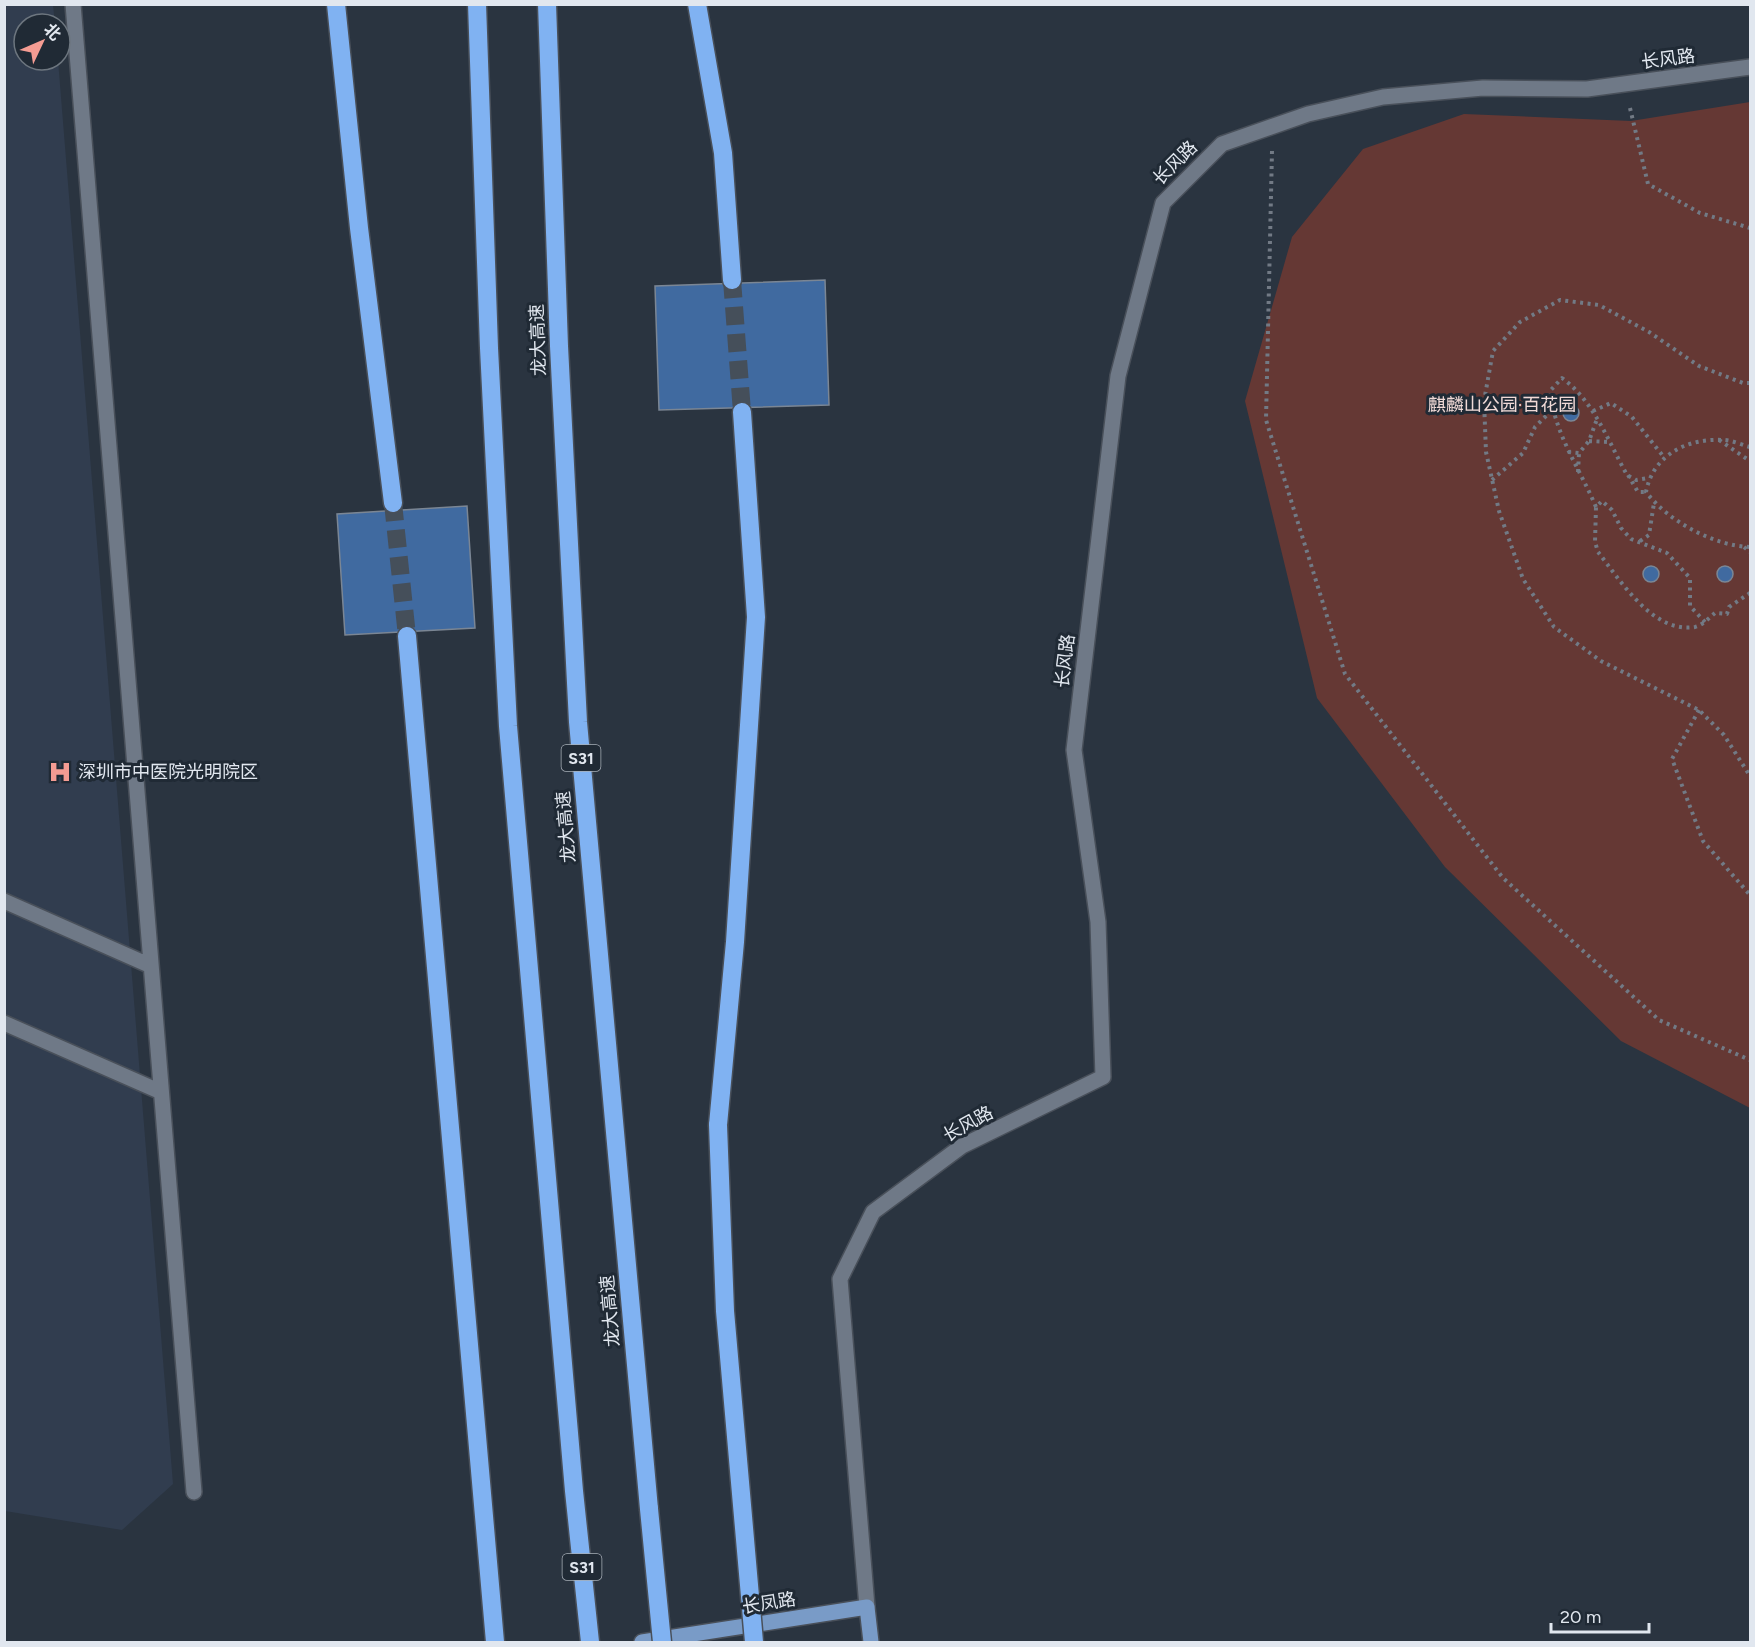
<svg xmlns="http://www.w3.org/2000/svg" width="1755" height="1647" viewBox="0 0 1755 1647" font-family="Figtree,'Noto Sans SC',sans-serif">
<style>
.built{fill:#313d4f}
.green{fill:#653834}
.building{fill:#406aa0;stroke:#7b8694;stroke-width:1.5}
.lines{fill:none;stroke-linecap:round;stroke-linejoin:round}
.highway-tunnel{stroke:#454f5a;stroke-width:18;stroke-dasharray:18 9;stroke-linecap:butt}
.minor-casing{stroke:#49505a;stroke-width:18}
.major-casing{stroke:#49505a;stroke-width:18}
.highway-casing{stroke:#49505a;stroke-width:21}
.path{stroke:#727a85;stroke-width:4;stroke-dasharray:3 4.5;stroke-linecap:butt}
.minor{stroke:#6f7987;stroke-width:15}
.major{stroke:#799bc7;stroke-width:15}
.highway{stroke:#80b2f2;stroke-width:18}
.highway-bridge-casing{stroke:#49505a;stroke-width:21;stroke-linecap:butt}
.highway-bridge{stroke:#80b2f2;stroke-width:18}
.labels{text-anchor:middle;stroke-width:6;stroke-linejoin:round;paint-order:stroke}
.shield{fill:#202a35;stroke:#a7aeb7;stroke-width:1.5}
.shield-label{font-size:16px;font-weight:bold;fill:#e1e7ef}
.street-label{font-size:18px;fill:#e1e7ef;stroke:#202a35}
.park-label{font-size:18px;fill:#f1dad7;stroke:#202a35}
.poi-label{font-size:18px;fill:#e1e7ef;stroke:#202a35;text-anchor:start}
</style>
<rect width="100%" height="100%" fill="#2a3440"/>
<!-- built -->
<path class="built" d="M4,5H53L55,24H24V60H58L173,1484L122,1530L5,1511Z"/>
<!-- green -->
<path class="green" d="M1750,102V1108L1621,1041L1445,867L1317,698L1245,401L1292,237L1363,149L1464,114L1631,121Z"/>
<!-- building -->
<path class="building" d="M825,280L829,405L659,410L655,286Z
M1563 413a8 8 0 1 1 16 0a8 8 0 1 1-16 0Z
M467,506L475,628L345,635L337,514Z
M1643 574a8 8 0 1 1 16 0a8 8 0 1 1-16 0Z
M1717 574a8 8 0 1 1 16 0a8 8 0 1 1-16 0Z"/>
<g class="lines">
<!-- highway-tunnel -->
<path class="highway-tunnel" d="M732,280L742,412
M393,503L407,636"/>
<!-- minor casing -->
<g class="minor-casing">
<path id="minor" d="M73,4L194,1492
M4,901L151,966
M4,1023L161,1092
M867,1607L840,1279L873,1212L962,1146L1103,1077L1098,922L1074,750L1118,376L1163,203L1222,144L1308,114L1383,97L1483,88L1587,89L1750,67"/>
</g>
<!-- major casing -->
<g class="major-casing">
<path id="major" d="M642,1642L867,1607L871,1642"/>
</g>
<!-- highway casing -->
<g class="highway-casing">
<path id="highway" d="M336,4L359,228L393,503
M477,4L489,348L508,726L574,1491L590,1642
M547,4L559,346L578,722L649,1509
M697,4L723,153L732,280
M407,636L495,1642
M718,1125L735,942L756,617L742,412"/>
</g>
<!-- path -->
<path class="path" d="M1630,108L1648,184L1700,213L1750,228
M1272,151L1266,420L1345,674L1503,878L1659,1020L1750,1060
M1750,383H1743L1699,366L1649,332L1599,305L1560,300L1520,322L1493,351L1484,401L1486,452L1499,511L1523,579L1554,627L1601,661L1699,710L1724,735L1750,776
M1593,411L1611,403L1632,417L1663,456
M1719,440L1750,461
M1589,441L1609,442
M1750,447C1742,445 1732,440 1723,440C1687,438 1653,455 1646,492C1668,521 1714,546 1750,547
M1568,452L1579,453L1589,441L1597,419
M1578,472L1579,453
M1628,475L1638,492H1646
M1492,480L1523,453L1535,427L1552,410
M1596,507C1579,467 1555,435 1550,391L1562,378C1594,401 1608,441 1627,475L1636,480L1648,478
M1640,541L1649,535L1654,503
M1744,547L1750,552
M1705,622L1690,606V578L1667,553L1631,539L1621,528L1612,510L1602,501L1596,507L1595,542L1598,552C1620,580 1653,634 1695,627C1703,625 1709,618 1715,613L1727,614L1729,607L1750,593
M1699,710L1672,759L1703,841L1750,895"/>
<!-- minor -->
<use href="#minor" class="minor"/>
<!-- major -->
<use href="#major" class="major"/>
<!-- highway -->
<use href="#highway" class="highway"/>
<!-- highway-bridge casing -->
<g class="highway-bridge-casing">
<path id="highway-bridge" d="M718,1125L725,1311L754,1642
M649,1509L662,1642"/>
</g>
<!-- highway-bridge -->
<use href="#highway-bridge" class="highway-bridge"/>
</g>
<!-- icons -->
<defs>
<g id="hospital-bare" transform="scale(1.8)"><path d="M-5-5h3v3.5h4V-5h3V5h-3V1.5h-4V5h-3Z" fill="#f59c93" stroke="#202a35" stroke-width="2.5" paint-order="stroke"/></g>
</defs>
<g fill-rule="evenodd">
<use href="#hospital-bare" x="60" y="772"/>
</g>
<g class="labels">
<!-- shield labels -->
<g class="shield">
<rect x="561.5" y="745" width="39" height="26" rx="4.5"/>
<rect x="562.5" y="1554" width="39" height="26" rx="4.5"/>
</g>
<g class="shield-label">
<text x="581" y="764">S31</text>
<text x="582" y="1573">S31</text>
</g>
<!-- street labels -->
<g class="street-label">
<text transform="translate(1668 59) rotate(-7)" y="6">长风路</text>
<text transform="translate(1175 163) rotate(-45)" y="6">长风路</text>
<text transform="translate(538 340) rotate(-92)" y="6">龙大高速</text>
<text transform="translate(1065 661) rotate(-83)" y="6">长风路</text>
<text transform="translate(566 827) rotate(-95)" y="6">龙大高速</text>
<text transform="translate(968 1124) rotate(-29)" y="6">长风路</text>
<text transform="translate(610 1311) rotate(-95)" y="6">龙大高速</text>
<text transform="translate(769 1603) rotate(-9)" y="6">长凤路</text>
</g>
<!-- park labels -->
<g class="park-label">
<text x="1502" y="411">麒麟山公园·百花园</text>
</g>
<!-- poi labels -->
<g class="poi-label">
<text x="78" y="778">深圳市中医院光明院区</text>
</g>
</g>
<!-- border -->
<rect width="1755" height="1647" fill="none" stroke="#e1e7ef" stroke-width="12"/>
<!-- north arrow -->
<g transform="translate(42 42) rotate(46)"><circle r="28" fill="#202a35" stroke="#6d767f" stroke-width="1.5"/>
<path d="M0-4.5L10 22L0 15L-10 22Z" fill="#f59c93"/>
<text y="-9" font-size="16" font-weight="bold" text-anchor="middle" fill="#e1e7ef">北</text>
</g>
<!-- scale -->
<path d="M1551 1623v9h98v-9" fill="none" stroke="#e1e7ef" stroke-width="3"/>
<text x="1560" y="1623" font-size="18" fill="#e1e7ef" stroke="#202a35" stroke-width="4.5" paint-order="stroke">20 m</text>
</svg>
